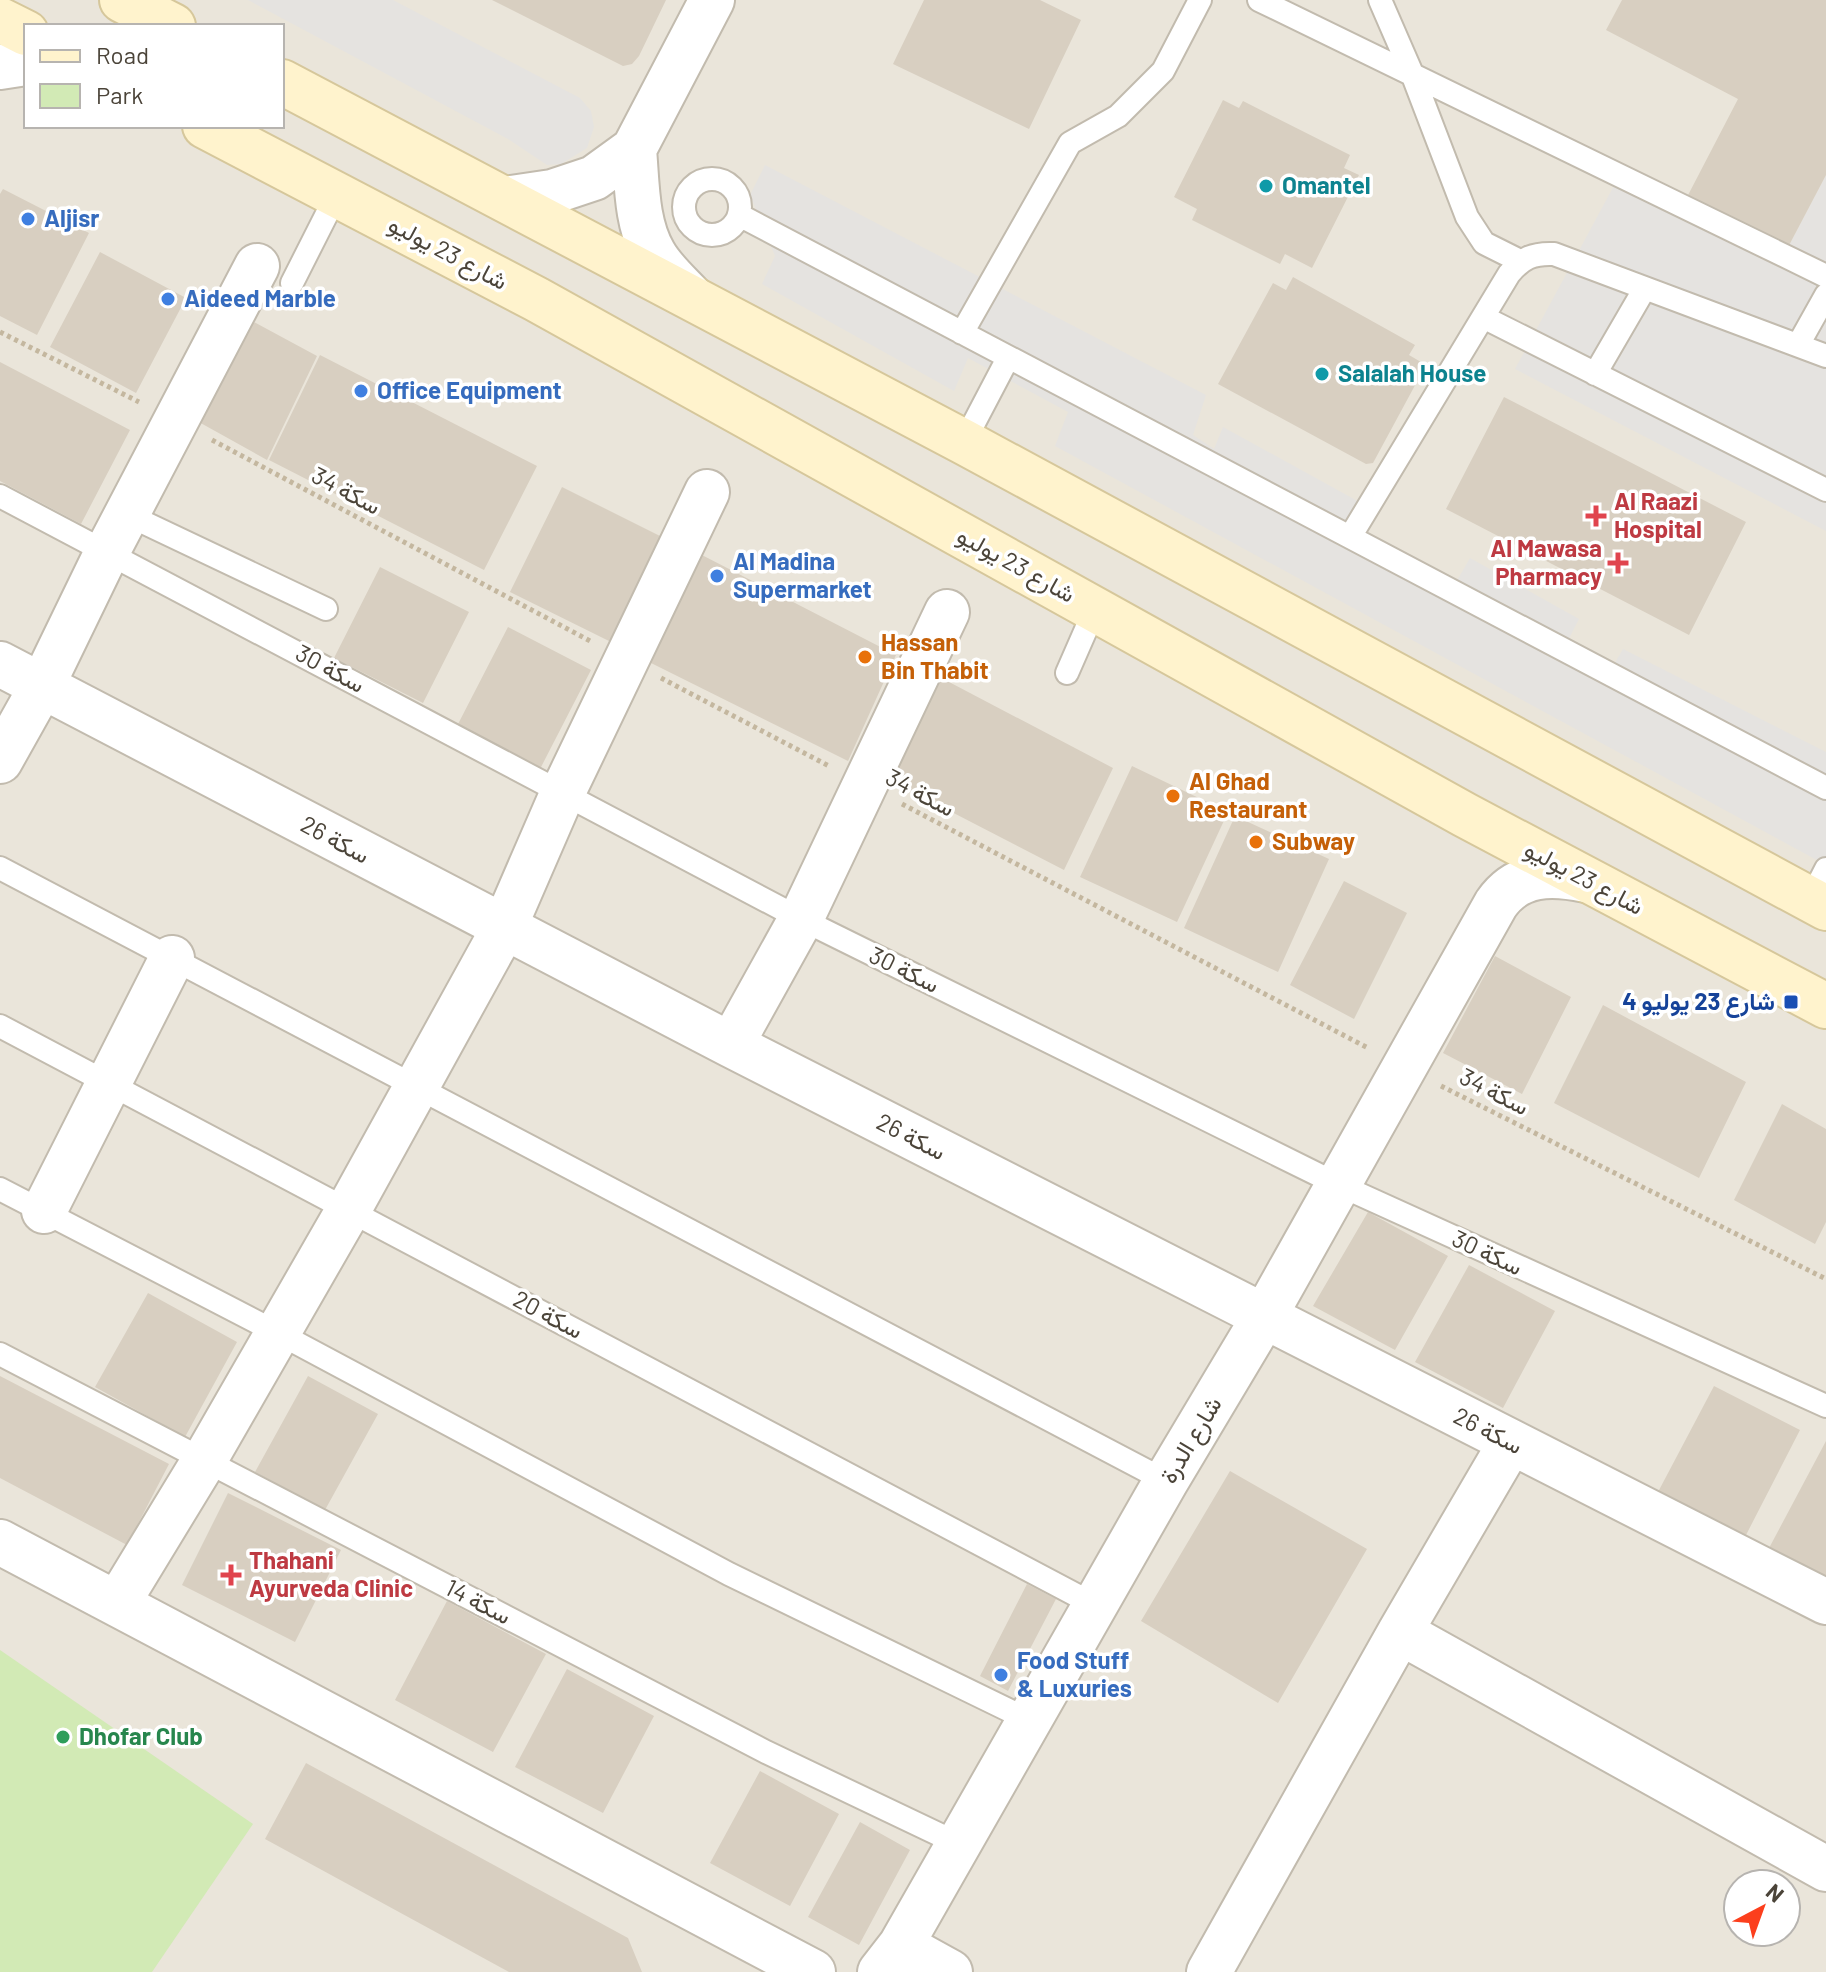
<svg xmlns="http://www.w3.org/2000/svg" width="1826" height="1972" viewBox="0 0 1826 1972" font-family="Barlow,Vazirmatn,sans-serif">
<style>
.residential{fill:#eae5da;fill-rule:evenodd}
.green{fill:#d2eab5}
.parking{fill:#e5e3e0}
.building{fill:#d8cfc1}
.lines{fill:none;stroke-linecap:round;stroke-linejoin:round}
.service-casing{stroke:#c2bbae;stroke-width:26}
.minor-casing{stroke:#c2bbae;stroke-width:48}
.secondary-casing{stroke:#d6c79b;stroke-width:48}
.path{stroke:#c4b79f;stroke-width:5;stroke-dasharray:4 4;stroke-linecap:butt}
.service{stroke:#fff;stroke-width:22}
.minor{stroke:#fff;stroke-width:44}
.secondary{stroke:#fff3cd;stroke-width:44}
.culture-dot{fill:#0f9aa8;stroke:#fff;stroke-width:3}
.shop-dot{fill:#3f7fe0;stroke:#fff;stroke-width:3}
.health-dot{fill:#e0444e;stroke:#fff;stroke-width:3}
.food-dot{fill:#e8710a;stroke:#fff;stroke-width:3}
.transit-dot{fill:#1a4fb4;stroke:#fff;stroke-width:3}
.leisure-dot{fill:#2e9e5b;stroke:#fff;stroke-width:3}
.labels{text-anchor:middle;stroke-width:7;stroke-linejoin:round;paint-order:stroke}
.culture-label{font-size:24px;font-weight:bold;fill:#0d838f;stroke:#fff;text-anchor:start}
.shop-label{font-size:24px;font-weight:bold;fill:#366cbe;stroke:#fff;text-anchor:start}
.street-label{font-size:24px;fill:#4b4439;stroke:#fff}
.health-label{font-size:24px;font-weight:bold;fill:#be3a42;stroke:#fff;text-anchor:start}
.food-label{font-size:24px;font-weight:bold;fill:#c56008;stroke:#fff;text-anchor:start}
.transit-label{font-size:24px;font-weight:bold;fill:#164399;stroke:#fff;text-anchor:end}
.leisure-label{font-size:24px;font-weight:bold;fill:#27864d;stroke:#fff;text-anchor:start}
</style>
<rect width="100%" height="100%" fill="#f6f3ec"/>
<!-- residential -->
<path class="residential" d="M0,0H1826V1972H0ZM26,26H282V126H26ZM1738,1884H1786V1932H1738Z"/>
<!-- green -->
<path class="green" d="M0,1650L253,1824L152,1972H0Z"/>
<!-- parking -->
<path class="parking" d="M248,0H393L580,98L591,111L594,127L587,148L561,164L547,165L508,139Z
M765,165L1206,395L1193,435L1214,449L1223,427L1372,509L1357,539L1451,591L1470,558L1579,619L1560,656L1605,680L1623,649L1826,752V865L1055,446L1068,412L968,358L954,391L762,284L775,256L750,195Z
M1623,169L1786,251L1826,175V531L1515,369Z"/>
<!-- building -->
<path class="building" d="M492,0H666L639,56L632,64L623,66Z
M924,0H1040L1081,20L1029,129L893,64Z
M1622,0H1826V175L1786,251L1686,199L1738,99L1606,30Z
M1223,100L1239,108L1243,101L1350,155L1344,168L1359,175L1312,268L1285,254L1280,264L1192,220L1197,209L1174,197Z
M3,189L89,233L37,335L0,316V194Z
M100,252L186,298L136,393L50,347Z
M1293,277L1415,345L1409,355L1426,365L1373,463L1366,464L1218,384L1273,283L1286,290Z
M239,314L317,356L267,460L188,416Z
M320,355L537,466L484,570L269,460Z
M0,362L130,430L81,524L0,481Z
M1504,397L1746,522L1689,635L1446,509Z
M562,487L662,537L611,642L510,592Z
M698,553L896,655L848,761L645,660Z
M380,567L469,612L423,703L334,658Z
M508,627L591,670L540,769L457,726Z
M932,673L1113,768L1064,870L882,776Z
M1132,766L1228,812L1177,922L1080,877Z
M1235,816L1329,859L1278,972L1184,928Z
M1344,881L1407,913L1354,1019L1290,985Z
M1495,956L1571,997L1522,1094L1443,1053Z
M1603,1005L1746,1082L1699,1178L1554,1103Z
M1782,1104L1826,1129V1222L1815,1244L1734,1200Z
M1368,1212L1448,1256L1395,1350L1313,1306Z
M1469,1265L1555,1311L1503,1408L1415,1362Z
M148,1293L237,1342L185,1437L95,1387Z
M0,1376L169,1464L127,1545L0,1478Z
M308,1376L378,1414L325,1510L255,1472Z
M1714,1386L1800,1430L1746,1535L1658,1492Z
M1826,1441V1579L1768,1550Z
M1230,1471L1367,1549L1278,1703L1141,1621Z
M228,1493L341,1550L295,1642L182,1585Z
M1027,1584L1056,1599L1008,1691L980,1676Z
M447,1601L546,1654L493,1752L395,1700Z
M567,1669L654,1716L603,1813L515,1767Z
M306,1763L628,1938L642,1972H509L265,1839Z
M760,1771L839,1814L790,1906L710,1863Z
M860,1822L910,1850L859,1945L808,1917Z"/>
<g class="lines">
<!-- service casing -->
<g class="service-casing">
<path id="service" d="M1259,0L1826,276
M1380,0L1413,76L1467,217L1484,243L1520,261
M684 207a28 28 0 1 1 56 0a28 28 0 1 1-56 0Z
M739,215L1826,788
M292,283L337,194
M1483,317L1826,490
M962,333L1070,143L1118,116L1163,71L1200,0
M1798,345L1826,295
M1595,374L1645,288
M964,442L1008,358
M0,496L801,919L1337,1184L1826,1406
M126,514L326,609
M1350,537L1509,274C1522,258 1533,253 1554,254L1826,356
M1067,673L1095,609
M0,868L1166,1481
M1810,900L1826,869
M0,1026L1095,1605
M0,1189L278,1333L729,1574L1029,1720
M0,1354L766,1752L959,1844"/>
</g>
<!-- minor casing -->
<g class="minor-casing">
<path id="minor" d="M0,67L26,63
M634,149C637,183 636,224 654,254C663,270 678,283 691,297
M505,199L552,192L594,178L634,149L712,0
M0,664L731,1045L1826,1602
M0,761L42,686L107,552L257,266
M731,1045L801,919L947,612
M44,1211L172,958
M0,1542L813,1972
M117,1604L204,1461L349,1209L504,928L563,792L707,492
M1400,1632L1826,1869
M901,1945L950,1972
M880,1972L901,1945L1166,1481L1264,1317L1496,904C1518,872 1552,873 1586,880
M1209,1972L1400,1632L1511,1442"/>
</g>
<!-- secondary casing -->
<g class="secondary-casing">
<path id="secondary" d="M122,0L173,26
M0,20L26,33
M282,82L964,442L1826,908
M205,126L536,299L1465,815L1826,1006"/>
</g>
<!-- path -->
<path class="path" d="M0,332L139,402
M212,440L592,642
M661,678L829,766
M902,804L1368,1048
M1441,1086L1826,1279"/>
<!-- service -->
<use href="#service" class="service"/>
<!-- minor -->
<use href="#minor" class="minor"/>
<!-- secondary -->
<use href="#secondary" class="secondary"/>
</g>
<!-- markers -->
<g class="culture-dot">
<circle cx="1266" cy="186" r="8"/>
<circle cx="1322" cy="374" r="8"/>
</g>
<g class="shop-dot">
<circle cx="28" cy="219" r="8"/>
<circle cx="168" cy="299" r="8"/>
<circle cx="361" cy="391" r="8"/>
<circle cx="717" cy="576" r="8"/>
<circle cx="1001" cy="1675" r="8"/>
</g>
<g class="health-dot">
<path d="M1592 504h8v8h8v8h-8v8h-8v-8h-8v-8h8z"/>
<path d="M1614 551h8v8h8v8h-8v8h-8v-8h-8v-8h8z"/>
<path d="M227 1563h8v8h8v8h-8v8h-8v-8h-8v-8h8z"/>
</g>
<g class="food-dot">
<circle cx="865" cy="657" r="8"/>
<circle cx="1173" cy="796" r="8"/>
<circle cx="1256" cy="842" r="8"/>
</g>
<rect class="transit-dot" x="1783" y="994" width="16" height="16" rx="4"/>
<circle class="leisure-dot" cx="63" cy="1737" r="8"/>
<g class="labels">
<!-- culture labels -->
<g class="culture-label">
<text x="1282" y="194">Omantel</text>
<text x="1338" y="382">Salalah House</text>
</g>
<!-- shop labels -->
<g class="shop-label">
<text x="44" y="227">Aljisr</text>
<text x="184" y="307">Aideed Marble</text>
<text x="377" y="399">Office Equipment</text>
<text x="733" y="570">Al Madina<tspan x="733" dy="28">Supermarket</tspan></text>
<text x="1017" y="1669">Food Stuff<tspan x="1017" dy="28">&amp; Luxuries</tspan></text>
</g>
<!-- street labels -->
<g class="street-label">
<text transform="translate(448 253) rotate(28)" y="8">شارع 23 يوليو</text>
<text transform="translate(346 491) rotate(28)" y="8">سكة 34</text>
<text transform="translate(1016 565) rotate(29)" y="8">شارع 23 يوليو</text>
<text transform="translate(330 669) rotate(28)" y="8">سكة 30</text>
<text transform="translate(920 793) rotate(28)" y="8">سكة 34</text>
<text transform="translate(335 840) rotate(28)" y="8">سكة 26</text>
<text transform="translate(1584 878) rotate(28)" y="8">شارع 23 يوليو</text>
<text transform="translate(904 970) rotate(26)" y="8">سكة 30</text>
<text transform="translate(1494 1092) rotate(27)" y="8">سكة 34</text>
<text transform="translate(911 1137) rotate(27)" y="8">سكة 26</text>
<text transform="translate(1487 1253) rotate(25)" y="8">سكة 30</text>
<text transform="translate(548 1315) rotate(28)" y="8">سكة 20</text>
<text transform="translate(1488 1431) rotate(27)" y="8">سكة 26</text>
<text transform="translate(1191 1440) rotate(-59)" y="8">شارع الدرة</text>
<text transform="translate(478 1602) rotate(27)" y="8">سكة 14</text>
</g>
<!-- health labels -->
<g class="health-label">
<text x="1614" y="510">Al Raazi<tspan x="1614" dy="28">Hospital</tspan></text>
<text x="1602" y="557" text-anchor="end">Al Mawasa<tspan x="1602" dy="28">Pharmacy</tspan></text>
<text x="249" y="1569">Thahani<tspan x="249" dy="28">Ayurveda Clinic</tspan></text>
</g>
<!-- food labels -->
<g class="food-label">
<text x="881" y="651">Hassan<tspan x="881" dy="28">Bin Thabit</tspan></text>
<text x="1189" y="790">Al Ghad<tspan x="1189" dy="28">Restaurant</tspan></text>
<text x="1272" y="850">Subway</text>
</g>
<!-- transit labels -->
<g class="transit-label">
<text x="1775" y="1010">شارع 23 يوليو 4</text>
</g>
<!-- leisure labels -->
<g class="leisure-label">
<text x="79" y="1745">Dhofar Club</text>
</g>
</g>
<!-- legend -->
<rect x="24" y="24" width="260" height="104" fill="#ffffff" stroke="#b7b4b0" stroke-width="2"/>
<rect x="40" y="50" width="40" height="12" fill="#fff3cd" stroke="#b7b4b0" stroke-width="2"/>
<text x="96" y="64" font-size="24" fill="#4b4439">Road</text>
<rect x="40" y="84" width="40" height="24" fill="#d2eab5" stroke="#b7b4b0" stroke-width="2"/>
<text x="96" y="104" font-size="24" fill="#4b4439">Park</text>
<!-- north arrow -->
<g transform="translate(1762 1908) rotate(41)"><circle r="38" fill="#ffffff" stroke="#b7b4b0" stroke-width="2"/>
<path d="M0-6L14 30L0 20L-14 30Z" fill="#fc3f1d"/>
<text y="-12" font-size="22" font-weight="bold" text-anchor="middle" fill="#4b4439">N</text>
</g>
</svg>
